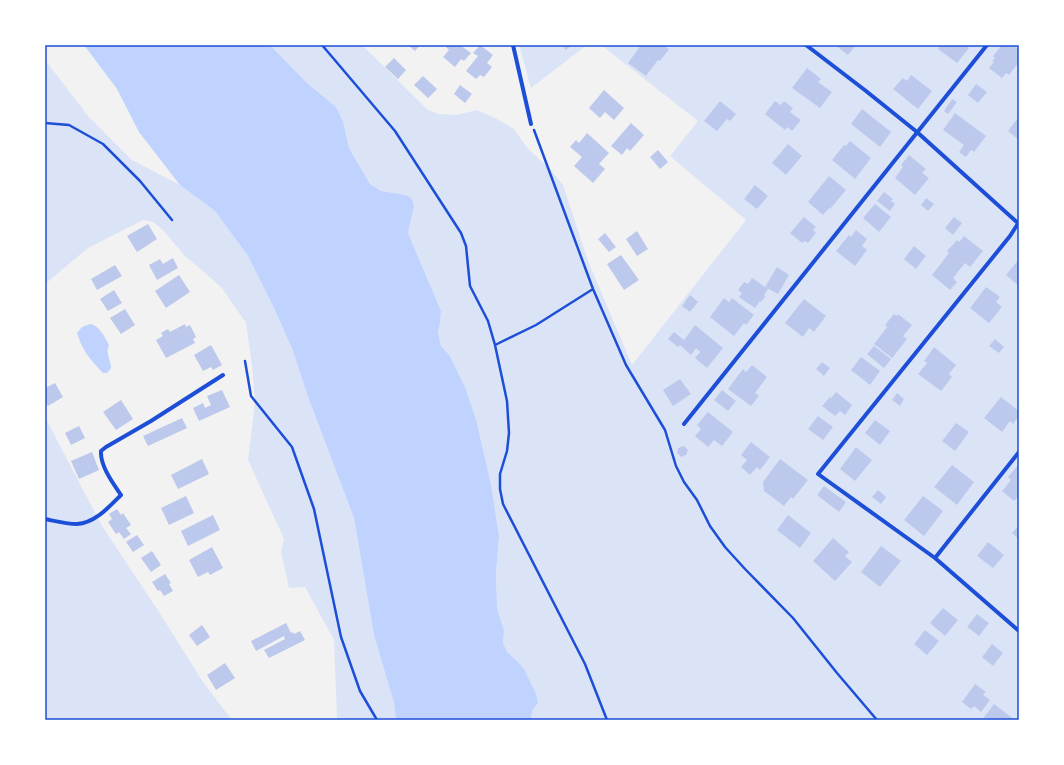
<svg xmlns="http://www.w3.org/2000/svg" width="1064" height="765" viewBox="0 0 1064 765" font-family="'Varela Round',sans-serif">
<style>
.green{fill:#dbe4f7}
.water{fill:#bfd3fe}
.building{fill:#bdc9ec}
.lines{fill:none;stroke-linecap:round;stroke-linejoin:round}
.path{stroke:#1d4ed8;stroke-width:2.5}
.minor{stroke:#1d4ed8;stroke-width:4}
.neatline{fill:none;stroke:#1d4ed8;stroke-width:1.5}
</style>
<rect width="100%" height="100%" fill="#f2f2f2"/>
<!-- green -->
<path class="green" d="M270,45H362L428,110L439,114L456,115L477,110L497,119L514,129L528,149L551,170L563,185L588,261L632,365L746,220L670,156L698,121L601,45H1019V720H533L531,716L533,709L517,661L507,652L503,643L504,631L497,608L496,573L499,536L491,484L476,419L465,387L450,356L441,346L438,332L440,323L441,311L408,233L414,206L412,199L406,195L381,191L370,184L349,148L343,121L336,107L306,82Z
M519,45H587L531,88Z
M45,60L89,117L132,160L180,185L215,211L248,256L274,308L293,351L308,397L354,518L374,635L394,703L396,720H337L334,640L305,587L289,588L281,552L284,539L248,460L255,402L252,365L246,323L221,287L185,256L162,229L153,222L143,220L88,248L45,284Z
M45,417L102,526L161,615L203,682L232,720H45Z"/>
<!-- water -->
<path class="water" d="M84,45H270L306,82L336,107L343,121L349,148L370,184L381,191L406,195L412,199L414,206L408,233L441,311L440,323L438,332L441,346L450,356L465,387L476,419L491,484L499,536L496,573L497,608L504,631L503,643L507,652L517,661L524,669L536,694L538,703L533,709L531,716L533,720H396L394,703L374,635L354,518L308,397L293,351L274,308L248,256L215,211L180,185L139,132L117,89Z
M90,324C100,326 104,336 109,345C105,354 111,359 111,368L107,373H103C91,361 82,350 77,333L82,327Z"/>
<!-- building -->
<path class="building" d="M408,45H420L415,51Z
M447,45H460L471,53L464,61L461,59L455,67L443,57L449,50L446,47Z
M480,45L493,55L487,63L492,67L484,77L480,75L476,79L466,71L478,56L473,53Z
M562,45H572L566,50Z
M641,45H663L669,49L660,61L658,60L646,76L628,63Z
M835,45H856L848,55Z
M941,45H965L969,48L957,63L938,49Z
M1002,45H1013L1019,50V62L1009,75L1006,73L1002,78L989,68L994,62L992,61L995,58L993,56Z
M394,58L406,70L398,79L385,67Z
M807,68L821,79L818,82L832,92L820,108L792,88Z
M911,75L932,91L918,109L893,89L903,78L907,81Z
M423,76L437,89L428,98L414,85Z
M976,84L987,92L978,103L968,95Z
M460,85L472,94L465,103L454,94Z
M604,90L624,108L614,120L605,112L600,118L589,108Z
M952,99L957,102L948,114L944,111Z
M720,101L736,114L730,121L727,119L717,131L704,121Z
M775,101L781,105L784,101L793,108L790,112L801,120L792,131L787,127L785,130L765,114Z
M862,109L891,132L880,147L851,124Z
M955,113L986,136L974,152L971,150L966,157L959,152L964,145L943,130Z
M1017,119L1019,120V140L1008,131Z
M631,123L644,135L630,151L627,148L622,155L611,146Z
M587,133L609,153L599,164L605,169L593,183L574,166L582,157L570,147L576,140L579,143Z
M850,141L871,158L855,179L832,160L844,145L846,146Z
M788,144L802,156L786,175L772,163Z
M658,150L668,162L660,169L650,157Z
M909,155L926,169L922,173L929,178L915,195L895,178L903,167L901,165Z
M829,176L846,190L830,209L829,208L823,215L808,202Z
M755,185L768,196L757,209L744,199Z
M884,192L893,199L891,201L895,204L890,211L877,201Z
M926,198L934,204L928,211L921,205Z
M875,204L891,217L879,232L863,218Z
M804,217L816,227L813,230L816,233L808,243L805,241L802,243L790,233Z
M954,217L962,223L953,235L945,228Z
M148,224L157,239L137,252L127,236Z
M856,230L867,239L862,246L867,250L855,266L836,251L849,235L851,237Z
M637,231L648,249L637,256L626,239Z
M605,233L616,247L609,252L598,239Z
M964,236L983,251L970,267L965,263L953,278L957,282L950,290L932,275L949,253L947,251L957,240L959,242Z
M914,246L926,256L916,269L904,259Z
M621,255L639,280L624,290L607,264Z
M173,258L178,268L157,280L149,265L160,259L163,264Z
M1019,259V286L1006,275Z
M115,265L122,276L97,290L91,279Z
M777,267L789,275L778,294L765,287Z
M179,275L190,292L166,308L155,291Z
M752,278L768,289L764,295L766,296L761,302L760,301L755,308L739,297L742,293L738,290L744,282L748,284Z
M986,287L1000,297L996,302L1002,307L989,323L970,308Z
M114,290L122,303L108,311L100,299Z
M690,295L698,302L690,312L682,306Z
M724,298L729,302L732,298L754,315L746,325L744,323L734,336L710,317Z
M804,299L826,316L814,332L809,328L803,337L785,323Z
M125,309L135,325L121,334L110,318Z
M894,314L897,316L898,314L912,325L903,336L907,339L892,358L874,344L887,327L885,325Z
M185,324L186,327L190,325L196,337L193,339L195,343L166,358L156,340L163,336L161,333L168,329L170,332Z
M695,325L723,348L707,368L695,358L700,352L696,348L691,355L680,345L678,347L668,339L674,332L684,340Z
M995,339L1004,347L999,353L989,346Z
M211,345L222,365L213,370L211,367L203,371L194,355Z
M874,346L891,359L884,368L867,354Z
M934,347L956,365L949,374L952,377L941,391L918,374L927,363L924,361Z
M861,357L880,371L870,385L851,370Z
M822,362L830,368L824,376L816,369Z
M752,365L767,377L755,393L759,396L751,406L728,389L743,369L746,372Z
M680,379L691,394L673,406L663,390Z
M55,383L63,397L48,406L45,401V388Z
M222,390L230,407L199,421L193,408L203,403L205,408L211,405L207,396Z
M722,390L736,401L728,411L714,400Z
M836,392L852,405L845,415L840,411L835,416L822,406L830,397L831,398Z
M897,393L904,399L900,406L892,400Z
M1001,397L1019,411V416L1013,424L1010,421L1002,432L984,418Z
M121,400L133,419L116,430L103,412Z
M708,412L733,432L722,446L714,440L708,447L695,436L701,429L697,425Z
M818,416L833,427L823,440L808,429Z
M182,418L187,428L148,446L143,436Z
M875,420L890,431L880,445L865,433Z
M956,423L969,432L955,451L942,441Z
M79,426L85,438L71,445L65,433Z
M751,442L770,457L760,470L757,467L750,475L741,467L747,460L741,455Z
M684,446L688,450L686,455L681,457L677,453L678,448Z
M856,447L872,460L855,481L840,469Z
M92,452L99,470L79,479L71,461Z
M202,459L209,474L178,489L171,475Z
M780,459L808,480L793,499L791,497L784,506L764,491L763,482Z
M1019,464V496L1014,501L1002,491L1011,480L1008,477Z
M952,465L974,482L957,505L934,487Z
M824,486L846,502L839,512L817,495Z
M878,490L886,497L881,504L872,497Z
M186,496L194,513L169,525L161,508Z
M923,496L943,511L924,536L904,520Z
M117,509L121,515L123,513L131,525L126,528L131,534L124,539L119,532L116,534L108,522L112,519L109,514Z
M213,515L220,530L188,546L181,531Z
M788,515L811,533L800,548L777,530Z
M1019,525V539L1012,533Z
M137,535L144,545L133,552L126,542Z
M833,538L849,552L845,556L852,562L835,581L813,561Z
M988,542L1004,555L993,568L977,556Z
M881,546L901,561L880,587L861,572Z
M212,547L223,568L210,575L208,572L198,577L189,560Z
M152,551L161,565L151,572L141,558Z
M165,574L171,583L169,584L173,591L164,596L160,590L158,591L152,582Z
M943,608L958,620L945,636L930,623Z
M977,614L989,623L979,636L967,627Z
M286,623L291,633L293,632L294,634L300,631L305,640L269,658L264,650L285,639L284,636L256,651L251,641Z
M202,625L210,637L197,646L189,635Z
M925,630L939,641L927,655L914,644Z
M992,644L1003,653L993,666L982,657Z
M225,663L235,678L216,690L207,675Z
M975,684L986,692L983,695L990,700L981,712L974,706L971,709L962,702Z
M994,704L1015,720H982Z"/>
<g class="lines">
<!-- path -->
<path class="path" d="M322,45L395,131L461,233L466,246L470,286L488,321L495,345L507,401L509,433L507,451L500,474V489L503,504L585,664L607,720
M45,123L69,125L103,144L140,181L172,220
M534,130L593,289L626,365L665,430L676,466L684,482L697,500L710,526L725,547L745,569L793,618L837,673L877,720
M495,345L536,325L593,289
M245,361L251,396L292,447L314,509L341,637L360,691L377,720"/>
<!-- minor -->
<path class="minor" d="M513,45L531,124
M806,45L866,91L917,132L1019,224
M1019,222L1010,236L818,474L935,558L1019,631
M684,424L987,45
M45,519C55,521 66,524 77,524C95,523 109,507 121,495C113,483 100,466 101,451L106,447L151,421L223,375
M935,558L1019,452"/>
</g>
<!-- border -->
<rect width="1064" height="765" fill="none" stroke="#ffffff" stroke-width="92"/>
<rect x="46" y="46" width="972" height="673" class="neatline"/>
</svg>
